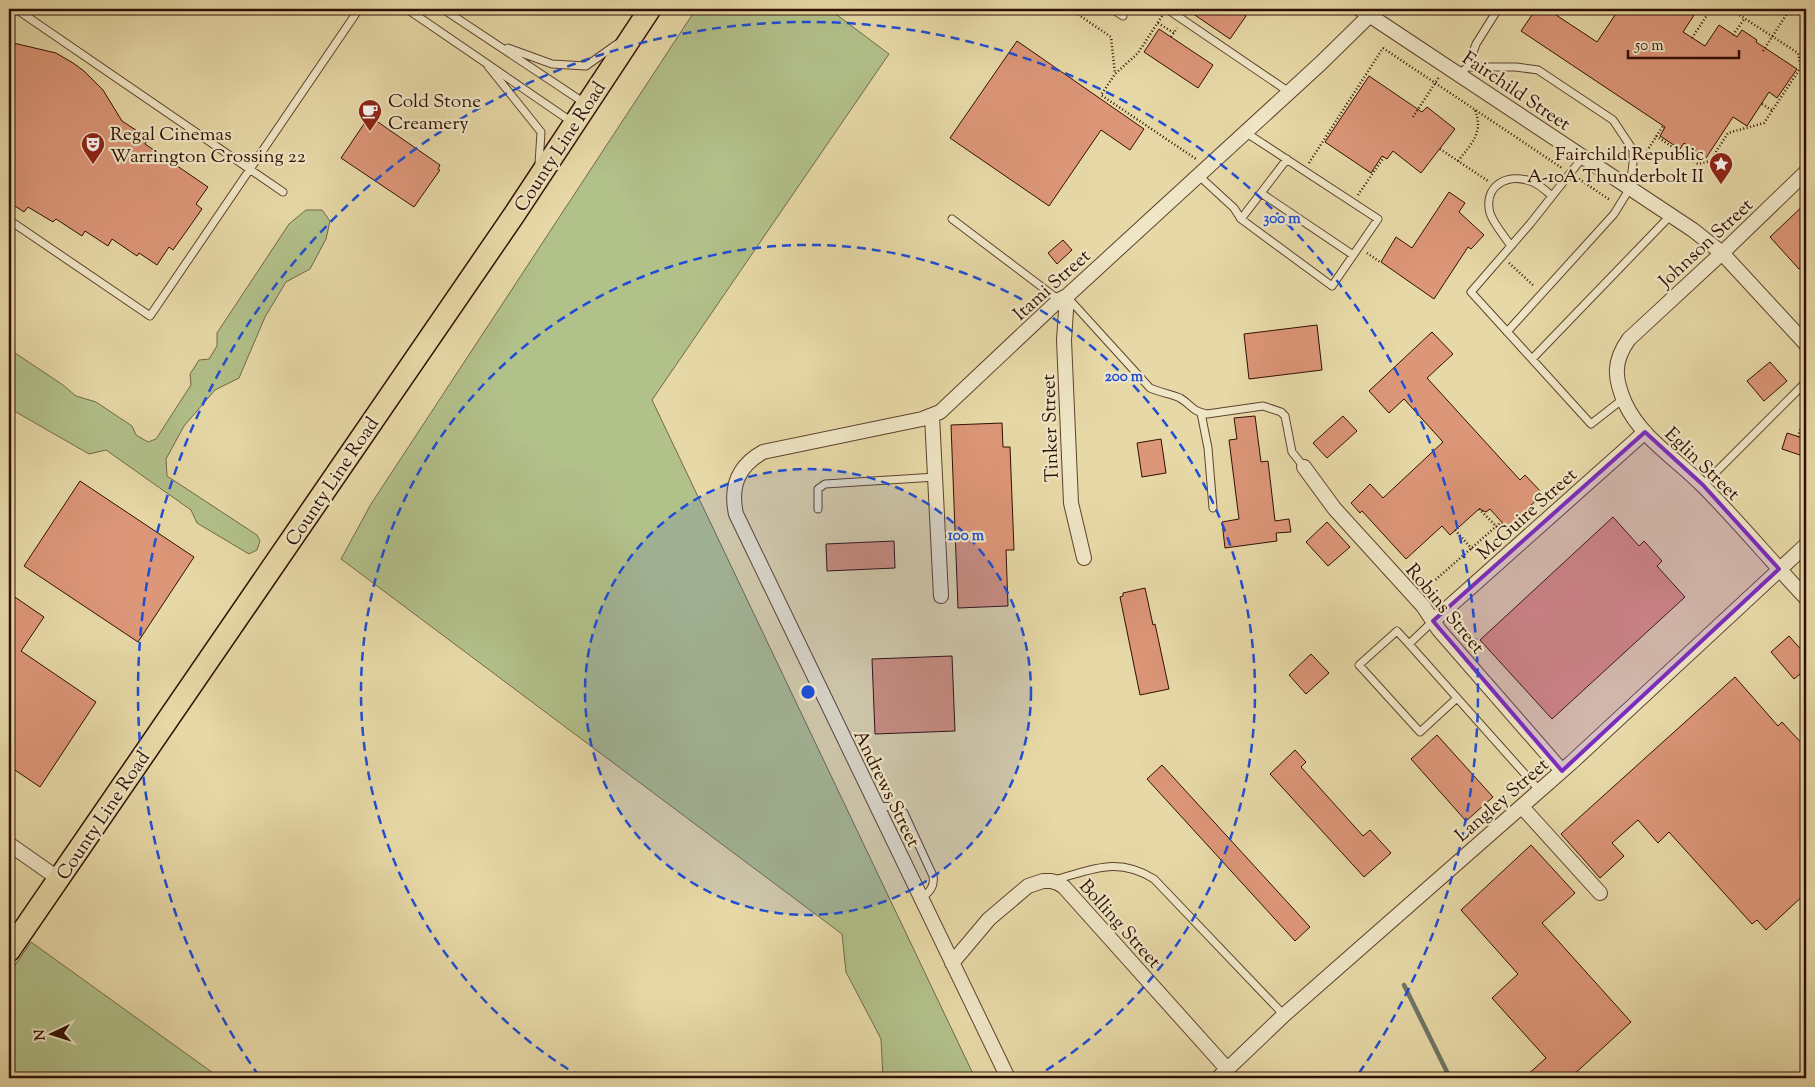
<svg xmlns="http://www.w3.org/2000/svg" width="1815" height="1087" viewBox="0 0 1815 1087" font-family="'Sorts Mill Goudy',serif">
<style>
.green{fill:#b2c08a;stroke:#716846}
.lines{fill:none;stroke-linecap:round;stroke-linejoin:round}
.stream{stroke:#6e7665;stroke-width:4.5}
.building{fill:#dc9678;stroke:#300f03}
.service-casing{stroke:#5e422c;stroke-width:9}
.minor-casing{stroke:#5e422c;stroke-width:16}
.primary-casing{stroke:#300f03;stroke-width:24}
.path{stroke:#300f03;stroke-width:2.5;stroke-dasharray:1 2.5;stroke-linecap:butt}
.service{stroke:#efe6c6;stroke-width:7}
.minor{stroke:#efe6c6;stroke-width:14}
.primary{stroke:#e7d9a7;stroke-width:21}
.marked{fill:#7b2cbf;fill-opacity:0.2;stroke:#7b2cbf;stroke-width:4;stroke-linejoin:round}
.ring{fill:none;stroke:#1d4ed8;stroke-width:2.5;stroke-dasharray:9 6}
.labels{text-anchor:middle;stroke-width:4.5;stroke-linejoin:round;paint-order:stroke}
.street-label{font-size:19px;fill:#300f03;stroke:#efe6c6}
.poi-label{font-size:19px;fill:#300f03;stroke:#efe6c6;text-anchor:start}
.centre{fill:#1d4ed8;stroke:#efe6c6;stroke-width:2.5}
.ring-label{font-size:15px;text-anchor:middle;font-weight:bold;fill:#1d4ed8;stroke:#efe6c6;stroke-width:4.5;stroke-linejoin:round;paint-order:stroke}
</style>
<rect width="100%" height="100%" fill="#e7d9a7"/>
<filter id="stains"><feTurbulence type="fractalNoise" baseFrequency=".004" numOctaves="4"/><feColorMatrix values="0 0 0 0 .2 0 0 0 0 .09 0 0 0 0 .02 0 0 0 .5 -.17"/></filter>
<radialGradient id="worn" r=".72"><stop offset=".6" stop-color="#630" stop-opacity="0"/><stop offset="1" stop-color="#630" stop-opacity=".3"/></radialGradient>
<!-- green -->
<path class="green" d="M696,9H829L889,54L652,400L975,1078H883L881,1039L846,972L842,934L341,559L371,504Z
M306,210H322L330,221L326,239L310,269L286,282L265,317L239,378L215,390L184,426L166,459L167,476L257,535L260,541L257,550L249,554L197,523L191,510L106,450L89,454L9,408V349L63,385L76,396L96,402L132,426L136,435L148,442L156,439L191,385L190,374L199,360L209,359L217,346V333L289,224Z
M31,942L220,1078H9V974Z"/>
<g class="lines">
<!-- stream -->
<path class="stream" d="M1404,985L1450,1078"/>
</g>
<!-- building -->
<path class="building" d="M1186,9H1236L1246,16L1230,39Z
M1536,9H1547L1597,42L1619,9H1698L1683,32L1705,46L1719,25L1737,37L1742,30L1757,40L1756,42L1797,69L1777,98L1769,92L1747,126L1733,117L1706,158L1684,143L1680,149L1660,136L1665,127L1521,31Z
M1159,29L1213,65L1198,88L1144,52Z
M1017,41L1144,129L1130,150L1101,130L1049,206L950,138Z
M9,42L56,53L73,63L84,71L103,90L122,121L148,138L145,144L208,187L196,204L202,209L173,250L169,247L157,265L139,253L137,256L112,239L108,246L85,231L82,236L56,219L53,222L28,207L24,212L9,202Z
M1369,76L1422,112L1427,107L1455,129L1421,173L1393,151L1387,159L1382,156L1371,173L1325,142Z
M370,118L374,121L375,120L440,165L438,169L440,170L414,207L341,158L366,121L368,122Z
M1449,192L1465,203L1459,212L1484,235L1471,249L1468,247L1434,299L1381,262L1396,237L1412,248Z
M1806,203V262L1799,269L1770,237Z
M1063,240L1072,250L1057,264L1048,253Z
M1317,325L1322,370L1249,379L1244,334Z
M1432,332L1453,354L1427,378L1520,480L1525,475L1543,494L1507,528L1490,509L1486,512L1479,509L1450,535L1442,526L1406,559L1362,511L1360,513L1351,503L1370,484L1383,498L1443,442L1404,399L1389,413L1369,391Z
M1770,362L1787,381L1764,401L1747,381Z
M1255,416L1261,462L1268,461L1275,521L1289,519L1291,532L1276,533L1277,541L1225,548L1222,522L1239,519L1229,440L1237,439L1234,418Z
M1343,416L1357,431L1327,458L1313,443Z
M1002,423L1003,447H1010L1014,550H1006L1008,606L958,608L951,425Z
M1787,433L1806,439V457L1782,449Z
M1161,439L1166,473L1142,477L1137,443Z
M80,481L194,557L138,642L24,566Z
M1613,517L1639,546L1644,541L1662,561L1657,566L1685,597L1552,719L1480,640Z
M1327,522L1350,547L1328,566L1306,542Z
M894,541L895,568L827,571L826,544Z
M1145,588L1153,625L1155,624L1169,689L1140,695L1120,597L1123,596V593Z
M9,593L44,617L21,651L96,702L40,787L9,766Z
M1789,636L1806,655V669L1794,679L1771,652Z
M1311,654L1329,673L1306,694L1289,675Z
M952,656L955,731L875,734L872,659Z
M1735,677L1778,726L1782,722L1806,748V893L1766,930L1757,920L1752,924L1669,832L1658,843L1638,820L1612,843L1624,856L1600,878L1561,834Z
M1437,735L1493,797L1466,821L1411,759Z
M1295,750L1306,762L1301,767L1363,836L1370,830L1391,853L1364,877L1270,774Z
M1162,765L1310,927L1295,941L1147,779Z
M1531,845L1575,893L1542,923L1631,1022L1570,1078H1524L1546,1058L1492,998L1518,974L1461,910Z"/>
<g class="lines">
<!-- service casing -->
<g class="service-casing">
<path id="service" d="M16,9L283,192
M407,9L572,122
M443,9L586,104
M1112,9L1123,16
M1170,11L1289,92
M508,48L552,64L586,66L617,44
M488,66L541,132L539,164
M1468,67L1476,44L1498,9
M1458,74L1468,67H1516L1538,70L1613,120L1633,150V163L1630,188L1614,214L1507,332
M1583,157L1530,224L1471,292L1591,424L1623,399
M1198,175L1234,208L1241,219L1332,286L1378,219L1245,132
M1261,193L1353,255
M952,219L1059,300
M1241,219L1287,159
M9,220L150,316L359,9
M1511,246C1505,237 1493,223 1490,213C1483,186 1507,173 1530,181C1538,183 1546,191 1552,196
M1069,299L1150,388C1159,392 1174,395 1180,398C1192,405 1191,411 1207,414L1263,406L1281,412L1285,416L1292,452L1304,467
M1532,359L1671,215
M1201,413L1208,448L1213,508
M1703,485L1806,382
M818,509V489L825,484L936,477
M1409,644L1433,621
M1457,698L1420,732L1359,665L1397,631L1409,644L1540,791
M875,806L897,807L904,813L933,876C935,887 929,892 921,899
M1054,880C1092,870 1117,856 1154,879L1284,1015"/>
</g>
<!-- minor casing -->
<g class="minor-casing">
<path id="minor" d="M1360,9L1693,230L1722,253L1806,344
M1806,172L1722,253L1629,339C1613,361 1614,378 1625,403C1641,438 1677,459 1703,486C1739,522 1771,561 1806,598
M1067,296L1064,340L1071,503L1084,558
M932,416L941,596
M1304,467L1334,508L1423,606L1439,630L1562,771
M1433,621L1645,432
M1522,807L1600,893
M9,844L59,879
M952,963L989,919L1028,886L1043,881H1051L1058,883L1064,887L1228,1070
M1008,1078L736,514C730,486 738,466 763,452L922,419L940,412L1059,300L1067,296L1321,63L1370,15L1374,9
M1218,1078L1284,1015L1571,763L1806,545"/>
</g>
<!-- primary casing -->
<g class="primary-casing">
<path id="primary" d="M9,951L514,215L650,9"/>
</g>
<!-- path -->
<path class="path" d="M1078,9L1076,13L1111,37L1115,74
M1162,16L1138,53L1115,74L1101,95L1196,159
M1158,23L1174,33
M1733,35L1745,18
M1171,37L1177,28
M1692,38L1711,9
M1383,48L1562,168
M1763,51L1790,9
M1762,104L1773,111
M1413,117L1439,77
M1656,136L1698,164L1710,161L1728,133L1764,123L1801,67L1798,53L1730,9
M1440,149L1488,181
M1645,154L1663,126
M1458,161C1471,144 1484,133 1475,110
M1309,163L1383,48
M1579,179L1610,200
M1358,195L1384,157
M1367,253L1380,262
M1509,263L1534,286
M1798,437L1804,417L1806,419
M1479,509L1497,527
M1455,530L1472,549
M1425,589L1500,523L1510,534"/>
<!-- service -->
<use href="#service" class="service"/>
<!-- minor -->
<use href="#minor" class="minor"/>
<!-- primary -->
<use href="#primary" class="primary"/>
</g>
<!-- marked area -->
<path class="marked" d="M1645,432L1703,485L1779,569L1562,771L1433,621Z"/>
<!-- distance rings -->
<circle cx="808" cy="692" r="223" fill="#1d4ed8" fill-opacity=".12"/>
<g class="ring">
<circle cx="808" cy="692" r="223"/>
<path d="M581 1077A447 447 0 1 1 1035 1077"/>
<path d="M259 1076A670 670 0 1 1 1357 1076"/>
</g>
<!-- icons -->
<defs>
<g id="cafe-pin" transform="scale(1.25)"><path d="M0 17L-7.5 6A9.5 9.5 0 1 1 7.5 6Z" fill="#8f2418" stroke="#efe6c6"/><path d="M-5.5-4.5H6V0H3Q3 3.5 0 3.5H-2.5Q-5.5 3.5-5.5 0ZM3-3.2v2h1.7v-2ZM-6 4.5H4V6H-6Z" fill="#fff"/></g>
<g id="theatre-pin" transform="scale(1.25)"><path d="M0 17L-7.5 6A9.5 9.5 0 1 1 7.5 6Z" fill="#8f2418" stroke="#efe6c6"/><path d="M-5-5.5Q0-4 5-5.5V0Q5 5 0 6Q-5 5-5 0ZM-3.3-2.5H-1v1.5H-3.3ZM1-2.5H3.3v1.5H1ZM-2.8 1Q0 5.5 2.8 1Z" fill="#fff"/></g>
<g id="sight-pin" transform="scale(1.25)"><path d="M0 17L-7.5 6A9.5 9.5 0 1 1 7.5 6Z" fill="#8f2418" stroke="#efe6c6"/><path d="M0-6L1.8-2.2L6-1.7L2.9 1.2L3.7 5.4L0 3.3L-3.7 5.4L-2.9 1.2L-6-1.7L-1.8-2.2Z" fill="#fff"/></g>
</defs>
<g fill-rule="evenodd">
<use href="#cafe-pin" x="370" y="111"/>
<use href="#theatre-pin" x="93" y="144"/>
<use href="#sight-pin" x="1721" y="164"/>
</g>
<g class="labels">
<!-- street labels -->
<g class="street-label">
<text transform="translate(1517 90) rotate(34)" y="7">Fairchild Street</text>
<text transform="translate(559 146) rotate(-57)" y="7">County Line Road</text>
<text transform="translate(1705 242) rotate(-43)" y="7">Johnson Street</text>
<text transform="translate(1051 284) rotate(-42)" y="7">Itami Street</text>
<text transform="translate(1049 428) rotate(-92)" y="7">Tinker Street</text>
<text transform="translate(1703 463) rotate(44)" y="7">Eglin Street</text>
<text transform="translate(331 481) rotate(-56)" y="7">County Line Road</text>
<text transform="translate(1526 513) rotate(-42)" y="7">McGuire Street</text>
<text transform="translate(1446 608) rotate(50)" y="7">Robins Street</text>
<text transform="translate(888 788) rotate(64)" y="7">Andrews Street</text>
<text transform="translate(1501 799) rotate(-41)" y="7">Langley Street</text>
<text transform="translate(102 815) rotate(-56)" y="7">County Line Road</text>
<text transform="translate(1121 923) rotate(48)" y="7">Bolling Street</text>
</g>
<!-- poi labels -->
<g class="poi-label">
<text x="388" y="107">Cold Stone<tspan x="388" dy="22">Creamery</tspan></text>
<text x="110" y="140">Regal Cinemas<tspan x="110" dy="22">Warrington Crossing 22</tspan></text>
<text x="1704" y="160" text-anchor="end">Fairchild Republic<tspan x="1704" dy="22">A-10A Thunderbolt II</tspan></text>
</g>
</g>
<circle cx="808" cy="692" r="8" class="centre"/>
<g class="ring-label">
<text x="1282" y="223">300 m</text>
<text x="1124" y="381">200 m</text>
<text x="966" y="540">100 m</text>
</g>
<!-- margin -->
<rect width="1815" height="1087" fill="none" stroke="#e7d9a7" stroke-width="30"/>
<rect x="10" y="10" width="1795" height="1067" fill="none" stroke="#300f03" stroke-width="2.5"/>
<rect x="15" y="15" width="1785" height="1057" fill="none" stroke="#300f03"/>
<!-- north arrow -->
<g transform="translate(52 1034) rotate(266)" stroke="#efe6c6" stroke-width="4" paint-order="stroke">
<path d="M0-4L9 19L0 12L-9 19Z" fill="#300f03"/>
<text y="-8" font-size="14" font-weight="bold" text-anchor="middle" fill="#300f03">N</text>
</g>
<!-- scale -->
<path d="M1628 50v8h111v-8" fill="none" stroke="#300f03" stroke-width="2.5"/>
<text x="1635" y="50" font-size="15" fill="#300f03" stroke="#efe6c6" stroke-width="4" paint-order="stroke">50 m</text>
<rect width="100%" height="100%" filter="url(#stains)"/>
<rect width="100%" height="100%" fill="url(#worn)"/>
</svg>
